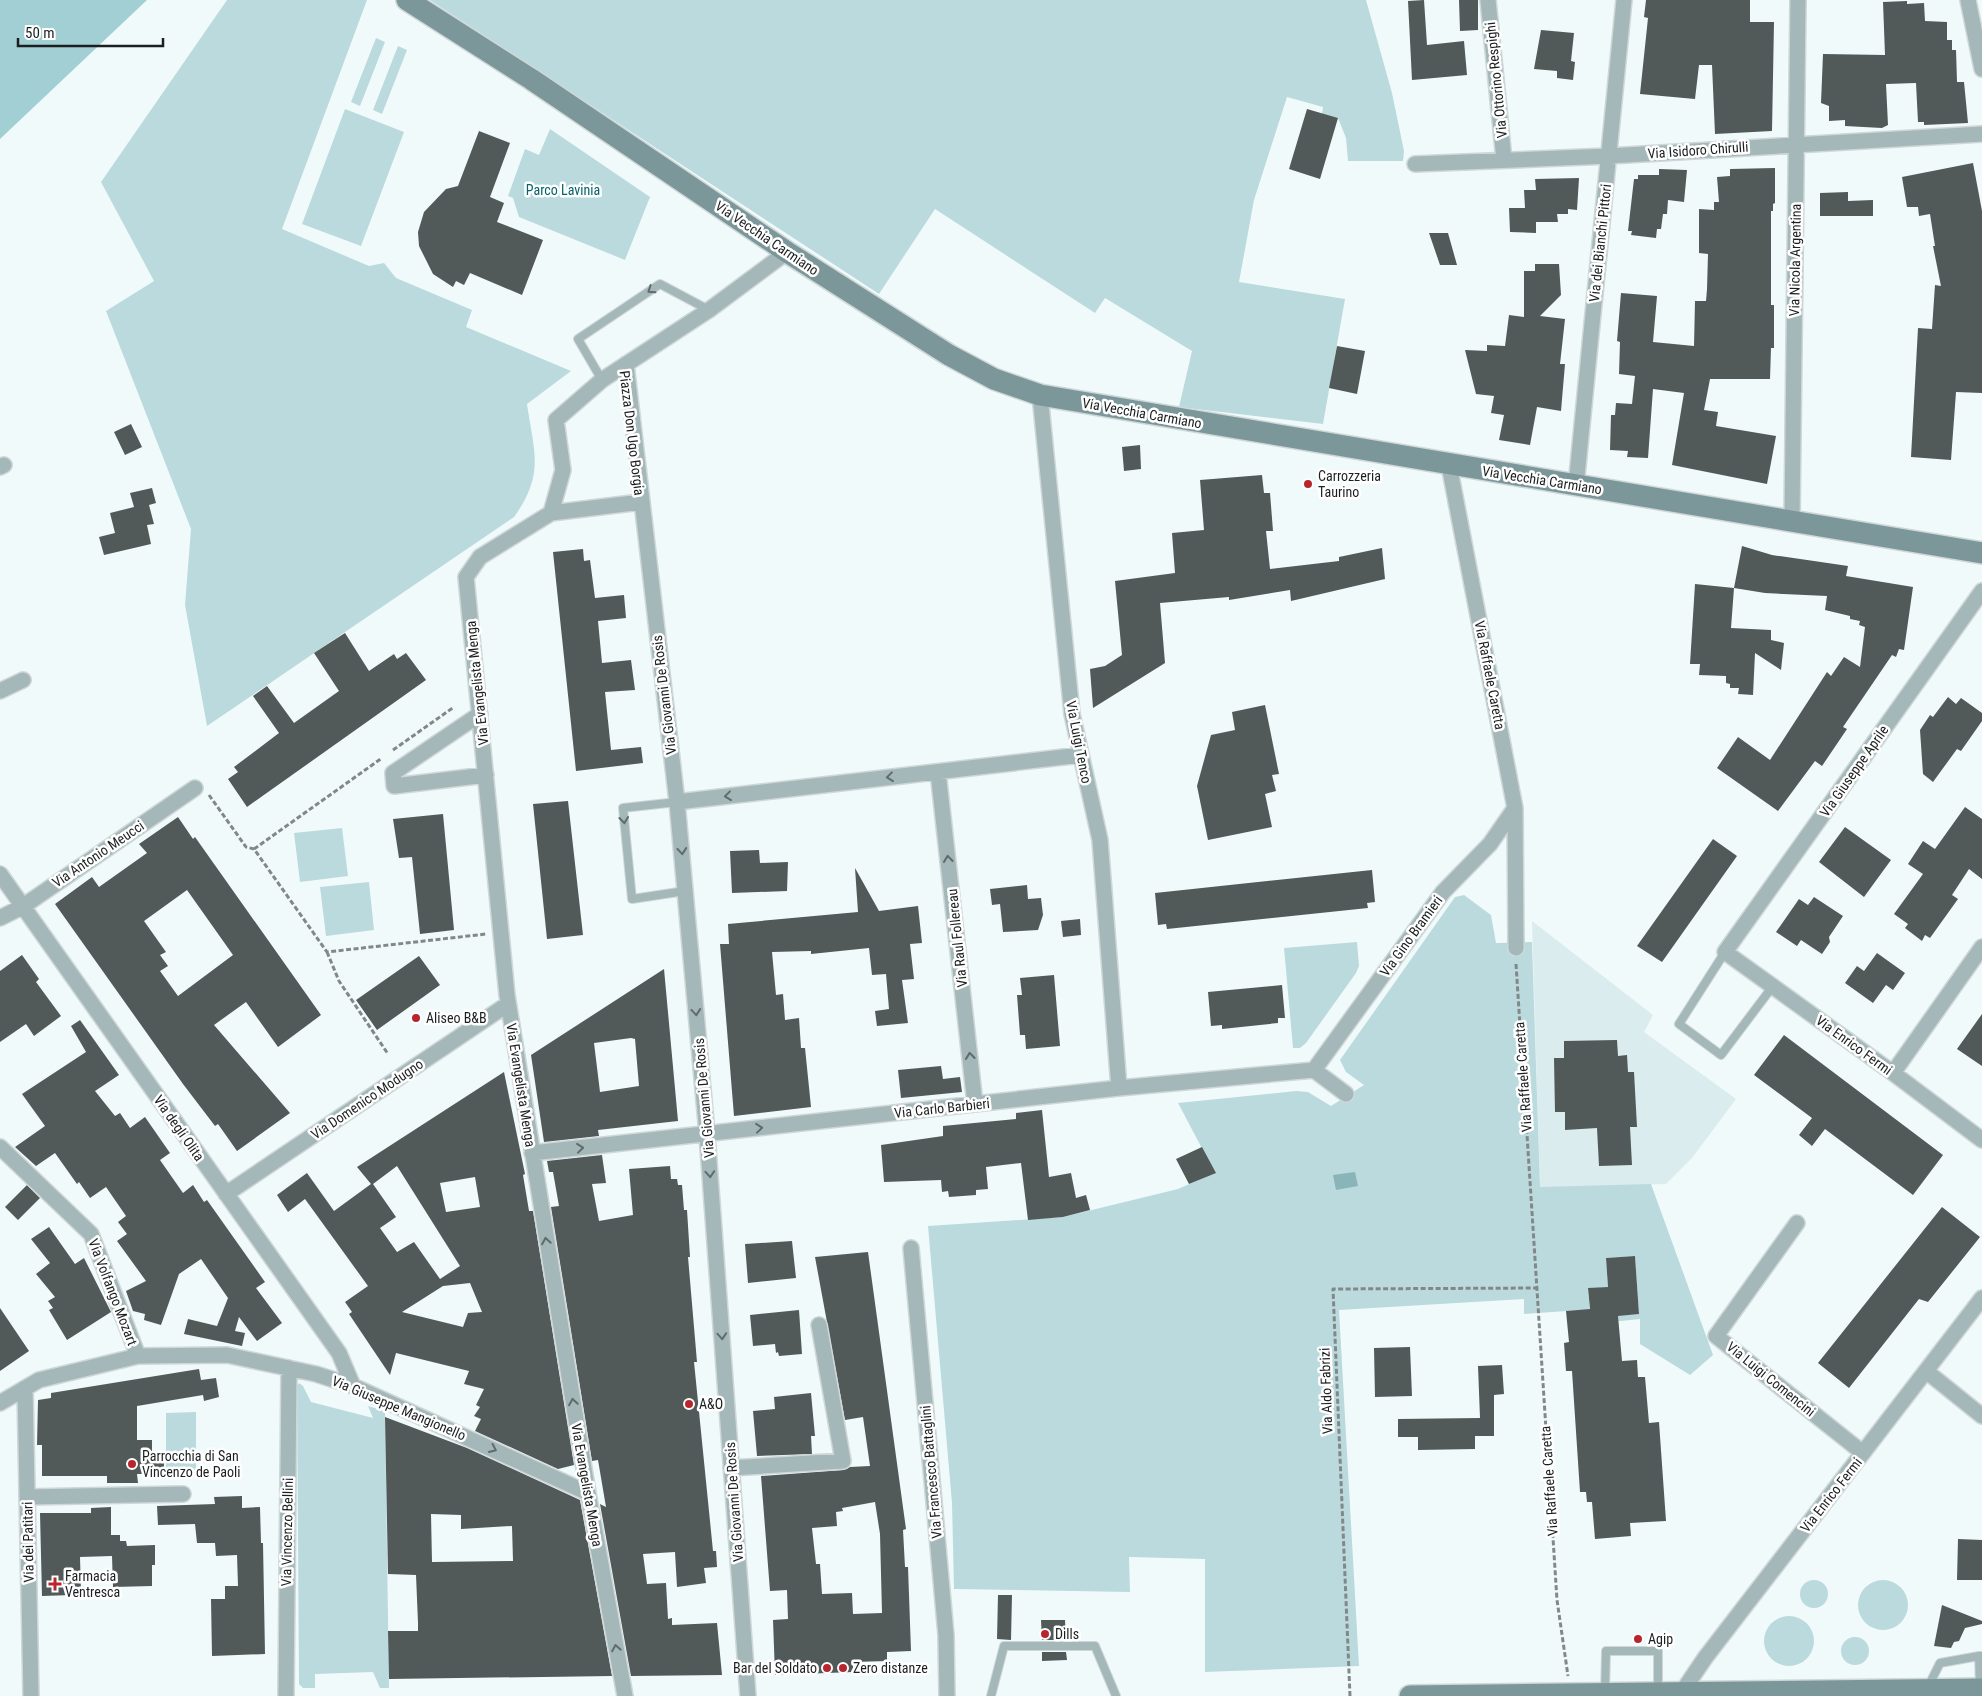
<svg xmlns="http://www.w3.org/2000/svg" width="1982" height="1696" viewBox="0 0 1982 1696" font-family="'Roboto Condensed',sans-serif">
<style>
.built{fill:#dbecee}
.green{fill:#bbdadd}
.forest{fill:#a2cfd3}
.water{fill:#89b5b9}
.building{fill:#515959;fill-rule:evenodd}
.lines{fill:none;stroke-linecap:round;stroke-linejoin:round}
.lane-casing{stroke:#cfd7d8;stroke-width:10}
.street-casing{stroke:#cfd7d8;stroke-width:18}
.secondary-casing{stroke:#cfd7d8;stroke-width:24}
.path{stroke:#828889;stroke-width:3;stroke-dasharray:5 2.5;stroke-linecap:butt}
.lane{stroke:#a4b7b9;stroke-width:8}
.street{stroke:#a4b7b9;stroke-width:15}
.secondary{stroke:#7b979a;stroke-width:21}
.oneway{stroke:#606b6c}
.poi-dot{fill:#b7262f;stroke:#fff;stroke-width:2}
.labels{text-anchor:middle;stroke-width:5;stroke-linejoin:round;paint-order:stroke}
.street-label{font-size:14px;fill:#1c1f20;stroke:#fff}
.park-label{font-size:14px;fill:#04636b;stroke:#fff}
.poi-label{font-size:14px;fill:#1c1f20;stroke:#fff;text-anchor:start}
</style>
<rect width="100%" height="100%" fill="#f1fafb"/>
<!-- built -->
<path class="built" d="M1532,921L1653,1015L1644,1032L1736,1099L1692,1158L1666,1184L1540,1188Z"/>
<!-- green -->
<path class="green" d="M227,0H367L282,229L369,266L384,263L396,278L472,310L466,327L571,371L527,404C534,452 545,474 514,517L207,726L185,605L191,529L106,311L154,281L101,182Z
M430,0H1366L1392,93L1404,151L1403,161H1348L1346,138L1338,118L1322,114L1323,107L1287,97L1254,200L1239,282L1345,299L1323,424L1179,407L1192,351L1105,298L1095,313L935,209L879,294Z
M376,38L385,42L360,106L351,102Z
M398,46L407,50L382,114L373,110Z
M345,109L404,132L361,246L302,224Z
M550,129L650,197L625,260L519,217L513,198L508,196L525,149L539,155Z
M342,828L348,876L300,882L294,833Z
M369,882L374,930L326,936L320,887Z
M1464,895L1491,915L1496,943L1532,942L1540,1187L1651,1184L1713,1355L1690,1375L1640,1344V1319L1611,1322V1316L1639,1314L1635,1256L1606,1258L1608,1287L1588,1289L1591,1323L1581,1310L1524,1314V1299L1339,1310L1359,1666L1205,1672V1559L1129,1557L1130,1592L954,1589L952,1503L928,1226L1063,1217L1178,1189L1215,1173L1178,1103L1296,1091L1308,1092L1331,1106L1364,1085L1346,1072L1340,1060L1455,897Z
M1357,942L1359,966L1356,973L1306,1043L1300,1048H1293L1284,948Z
M299,1383L303,1386L311,1402L373,1418L368,1406L385,1411L389,1688H380L373,1672L315,1674V1688H303L299,1684L297,1386Z
M196,1412V1471H166V1413Z
M1858 1605a25 25 0 1 1 50 0a25 25 0 1 1-50 0Z
M1800 1594a14 14 0 1 1 28 0a14 14 0 1 1-28 0Z
M1764 1641a25 25 0 1 1 50 0a25 25 0 1 1-50 0Z
M1841 1651a14 14 0 1 1 28 0a14 14 0 1 1-28 0Z"/>
<!-- forest -->
<path class="forest" d="M0,0H147L0,139Z"/>
<!-- water -->
<path class="water" d="M1355,1172L1358,1186L1336,1190L1333,1175Z"/>
<!-- building -->
<path class="building" d="M1424,0L1427,45L1464,41L1467,75L1412,80L1408,1Z
M1459,0H1478V30L1460,31Z
M1646,0H1750V22H1774L1772,131L1715,134L1712,65H1699L1695,99L1640,94L1648,18L1644,17Z
M1907,1V4L1924,3L1925,21L1947,22V40H1952V50H1956L1957,82H1964L1968,123L1924,125V122H1918L1916,83L1886,84L1888,125L1882,128L1845,126V120L1829,121V106L1821,103L1823,54L1885,55L1883,2Z
M1541,30L1574,33L1571,61L1575,62L1573,80L1557,78V71L1534,69Z
M1307,109L1338,118L1320,179L1289,169Z
M479,131L510,143L490,197L504,203L497,222L543,240L522,295L470,273L464,285L456,281L453,287L433,274L419,246L418,232L424,212L446,189L458,186Z
M1973,163L1982,211V393L1956,392L1951,460L1911,457L1918,328L1932,329L1935,285L1941,286L1933,246H1935L1930,214L1919,216L1918,207H1907L1902,177Z
M1775,168V203L1773,204V211H1771V305H1774V348H1771L1770,379H1710L1704,410L1718,412L1716,426L1776,436L1767,484L1672,465L1684,393L1653,389L1648,458L1627,457L1628,451L1610,450L1611,415H1615L1616,403L1632,404L1635,376L1619,374L1620,342L1617,341L1621,293L1657,296L1653,342L1694,346L1695,301H1706L1707,289L1708,254L1699,253V209L1714,210V202H1719L1717,177L1730,176V169Z
M1659,169L1687,170L1684,202L1668,200L1667,214H1663L1661,229H1657L1656,238L1631,235L1632,231H1628L1634,179H1638V175H1659Z
M1579,178L1577,210L1568,209V214H1557L1558,222H1536V233L1510,232L1509,208H1525L1524,190H1536L1535,179Z
M1848,192V201L1873,200V216H1820V193Z
M1429,233H1448L1457,265H1440Z
M1535,264H1559L1561,295L1540,316L1565,319L1560,364H1565L1561,411L1537,407L1530,445L1499,440L1504,415L1491,413L1494,396L1476,394L1465,350L1487,351V345L1505,346L1509,315L1524,317V271H1535Z
M1337,346L1365,351L1357,394L1329,388Z
M131,424L142,447L125,455L114,432Z
M1140,445L1141,469L1124,471L1122,447Z
M1262,475L1264,493H1270L1273,531H1266L1270,569L1339,561V557L1382,548L1385,579L1291,601L1290,590L1229,600V597L1160,603L1165,663L1093,708L1090,669L1105,666L1122,655L1115,581L1175,573L1172,533L1204,530L1200,480Z
M152,488L156,503L149,505L154,524L147,525L151,544L104,555L99,537L115,533L110,513L134,507L130,493Z
M1742,546L1772,555L1848,566L1846,576L1913,587L1904,650L1899,649L1896,657L1892,655L1843,727L1847,729L1822,766L1815,761L1778,811L1717,768L1738,737L1770,760L1827,672L1831,676L1844,657L1860,667L1865,627L1859,625L1860,621L1850,619V616L1825,610L1827,596L1765,593L1734,588Z
M583,549L584,561L590,560L595,598L624,595L626,618L598,621L602,663L631,660L635,690L605,692L611,750L641,747L643,763L576,771L553,552Z
M1695,584L1734,588L1731,628L1771,630V640L1784,643L1781,670L1755,653L1753,695L1738,694L1739,688H1730V684L1726,683V676L1699,675L1700,664H1690Z
M345,633L369,671L394,654L397,659L406,653L426,680L247,807L228,779L238,772L234,767L279,733L253,696L267,686L294,723L339,691L314,653Z
M1948,697L1956,704L1961,698L1982,713V721L1961,751L1957,749L1933,782L1923,774L1920,730L1930,715L1933,717Z
M1265,705L1279,774L1272,775L1276,791L1265,794L1272,827L1208,840L1197,786L1211,735L1235,730L1232,712Z
M568,801L583,935L547,939L533,804Z
M1965,807L1982,819V879L1969,869L1952,895L1958,899L1930,938L1925,935L1922,941L1905,928L1908,924L1894,914L1923,874L1908,864L1923,841L1935,849Z
M443,814L454,930L420,934L412,857L399,858L393,819Z
M178,817L193,839L195,837L321,1015L278,1047L246,1002L214,1025L290,1113L237,1151L218,1124L215,1126L183,1084L55,904L92,877L99,887L147,853L139,844ZM187,890L233,955L178,996L160,971L168,966L160,955L166,952L144,921Z
M1845,827L1891,860L1864,897L1819,862Z
M1713,839L1737,856L1662,962L1637,946Z
M759,850L760,863L788,862L787,891L732,893L730,851Z
M855,868L879,911L918,906L922,943L910,944L914,979L902,980L908,1023L877,1026L875,1011L889,1009L886,974L872,975L869,948L811,954V951L772,952L776,995L783,994L785,1020L799,1018L801,1048H805L811,1107L734,1116L720,944H729L728,924L858,912Z
M1372,870L1375,902L1367,903L1368,908L1167,929L1166,924L1158,925L1155,893Z
M1027,885L1028,899L1041,898L1043,915L1038,930L1003,932L1000,904L992,905L990,889Z
M1814,897L1843,916L1829,937L1830,942L1822,954L1801,940L1797,946L1776,932L1799,899L1808,905Z
M1080,919L1081,935L1063,937L1061,921Z
M1877,953L1905,973L1893,990L1886,985L1873,1003L1845,983L1857,966L1864,971Z
M22,955L39,979L36,982L61,1016L34,1036L26,1024L0,1042V971Z
M419,956L440,985L377,1030L356,1000Z
M664,969L678,1121L598,1130L599,1136L544,1142L531,1055ZM631,1038L635,1039L639,1086L600,1092L594,1043Z
M1054,975L1060,1046L1026,1049L1025,1035H1020L1017,995H1022L1020,978Z
M1282,985L1285,1018H1278V1023L1222,1029V1025L1211,1026L1208,992Z
M1982,1014V1066L1957,1049Z
M80,1020L119,1075L95,1091L115,1116L120,1113L130,1128L145,1117L170,1153L160,1160L183,1193L193,1185L204,1202L207,1200L265,1282L256,1288L282,1323L257,1341L239,1317L235,1331L245,1333L242,1346L184,1334L188,1319L217,1326L228,1298L201,1259L179,1274L161,1325L144,1320L145,1314L133,1311L126,1291L146,1281L117,1241L127,1234L118,1222L126,1216L106,1187L90,1198L79,1182L77,1184L55,1153L36,1166L15,1147L45,1126L22,1094L86,1052L71,1026Z
M1784,1035L1943,1155L1913,1195L1825,1129L1812,1146L1799,1135L1812,1118L1754,1075Z
M1617,1040L1618,1056L1627,1055L1628,1072H1634L1637,1127H1630L1632,1165L1599,1166L1597,1128L1565,1130V1112H1555L1554,1058H1564V1041Z
M941,1066L943,1079L960,1077L962,1092L901,1098L898,1070Z
M504,1072L525,1174L523,1175L529,1211H533L574,1465L558,1469L475,1431L481,1419L474,1416L480,1407L476,1405L484,1389L464,1384L469,1371L396,1353L390,1375L349,1314L352,1312L345,1302L368,1286L305,1199L288,1212L277,1195L307,1173L334,1211L371,1184L357,1167ZM397,1166L460,1266L440,1279L414,1242L397,1252L380,1228L396,1217L373,1184ZM475,1177L480,1207L446,1212L440,1183ZM470,1283L482,1312L468,1313L463,1327L402,1312L443,1286Z
M1042,1110L1049,1177L1071,1173L1076,1198L1086,1195L1090,1210L1063,1217L1028,1220L1021,1163L986,1167L988,1189L976,1190V1195L949,1197L948,1191L942,1192L941,1180L884,1182L881,1145L943,1136V1126L1016,1119V1113Z
M1202,1147L1216,1173L1189,1184L1176,1159Z
M602,1155L606,1183L592,1184L599,1221L633,1215L629,1169L670,1166L671,1179H677L678,1185H682L684,1210H687L690,1257H688L697,1362H694L713,1551H716L717,1567L704,1568L706,1583L677,1587L675,1552L643,1554L647,1584L666,1583L668,1619L672,1618V1625L717,1623L722,1675L631,1676L600,1504L606,1507L598,1460L592,1461L551,1207L559,1206L553,1172H549L547,1161Z
M27,1185L40,1198L18,1220L5,1207Z
M1942,1207L1980,1237L1928,1302L1919,1299L1849,1388L1818,1363Z
M49,1227L75,1264L84,1258L111,1312L67,1340L49,1310L53,1308L48,1301L55,1297L36,1274L50,1263L31,1239Z
M792,1241L796,1278L748,1283L745,1244Z
M868,1252L906,1529L903,1530L905,1567H908L911,1651L887,1652V1661L853,1662V1672L775,1675L773,1620L788,1619L787,1590L770,1591L761,1476L844,1470L850,1467L870,1466L863,1417L845,1420L815,1257ZM875,1502L880,1534L882,1613L853,1614L852,1593L822,1594L820,1564H816L812,1528L837,1526L836,1512L843,1511L842,1508Z
M1635,1256L1639,1314L1618,1316L1622,1361L1637,1360L1638,1377H1645L1649,1423L1659,1422L1666,1521L1630,1523L1631,1536L1595,1539L1592,1502H1587L1586,1492H1580L1572,1371H1566L1564,1343L1569,1342L1566,1311L1590,1309L1588,1288L1608,1287L1606,1258Z
M0,1308L29,1351L0,1371Z
M799,1310L802,1354L779,1356L778,1352L776,1353L775,1344L753,1346L750,1315Z
M1410,1347L1412,1396L1375,1397L1374,1348Z
M1502,1365L1504,1394L1494,1395V1436H1475V1449L1418,1450V1437H1398V1419L1480,1418L1478,1366Z
M199,1369L201,1380L216,1378L219,1397L204,1401L203,1395L137,1406V1440H152V1454H164V1474H137L138,1483H107V1476H42V1445H37L38,1400L51,1398V1393Z
M811,1393L815,1436H811L812,1454L757,1456L753,1411L775,1409L774,1397Z
M385,1417L467,1448L580,1500L612,1676L389,1679L388,1631H418V1623L416,1575L388,1574ZM431,1514L461,1515V1529L512,1526L513,1561L432,1562Z
M242,1496V1508L260,1507L261,1543H263L265,1654L212,1656L211,1599H225V1586H238L237,1555L216,1556L215,1543H197L195,1524L158,1525L157,1506L215,1504L214,1497Z
M111,1507V1535H120V1541H126L127,1546L155,1545V1565H152V1586L113,1587L112,1556L80,1557L81,1593H72V1595L42,1596L40,1513H91V1508Z
M1958,1539L1982,1540V1580H1957Z
M998,1595H1012L1011,1640L997,1639Z
M1942,1605L1982,1621V1624L1965,1628L1959,1641L1954,1642L1951,1648L1934,1646Z
M1041,1620H1065L1066,1640H1042Z
M1042,1652H1066L1067,1660L1042,1661Z"/>
<g class="lines">
<!-- lane casing -->
<g class="lane-casing">
<path id="lane" d="M602,380L578,339L660,284L709,310
M677,802L623,808L632,899L685,891
M1725,952L1679,1024L1721,1055L1773,986
M1980,1686L1979,1656H1982
M1928,1687L1940,1663L1979,1656
M1605,1692L1606,1651H1658V1691
M991,1696L1004,1646H1095L1116,1696"/>
</g>
<!-- street casing -->
<g class="street-casing">
<path id="street" d="M1488,0L1504,160
M1968,0L1982,69
M1415,164L1609,156L1982,134
M626,364L677,802L707,1134L748,1696
M1040,395L1072,714L1100,840L1119,1088
M1449,465L1515,808L1516,948
M0,467L4,465
M1576,486L1624,0
M551,513L563,470L556,420L602,380L709,310L787,252
M1792,520L1798,0
M1982,591L1725,952L1893,1073L1982,1140
M0,691L23,680
M480,714L393,773L394,786L486,775
M938,772L975,1104
M677,802L1081,755
M0,874L339,1353L353,1386
M0,918L22,907L195,788
M1314,1070L1443,892L1490,844L1515,808
M1893,1073L1982,947
M0,1147L91,1234L138,1356
M532,1153L1119,1088L1314,1070L1346,1094
M226,1194L508,1004
M1797,1223L1716,1336L1863,1453
M911,1248L946,1635L947,1696
M1926,1371L1982,1416
M25,1388L31,1696
M0,1403L39,1380L138,1356L227,1355L316,1374L353,1386L588,1493
M731,1468L843,1461L819,1325
M27,1497L183,1494
M1682,1692L1705,1658L1982,1298
M286,1696L289,1368
M625,1696L588,1493L507,995L466,577L480,557L551,513L641,502"/>
</g>
<!-- secondary casing -->
<g class="secondary-casing">
<path id="secondary" d="M407,0L531,79L787,252L949,355L994,379L1040,395L1982,553
M1410,1696L1982,1689"/>
</g>
<!-- path -->
<path class="path" d="M393,750L454,707
M209,795L246,847L254,849L327,952L486,934
M254,849L382,758
M327,952L339,981L388,1054
M1516,964L1557,1600L1568,1676
M1350,1696L1333,1289L1537,1288"/>
<!-- lane -->
<use href="#lane" class="lane"/>
<!-- street -->
<use href="#street" class="street"/>
<!-- secondary -->
<use href="#secondary" class="secondary"/>
</g>
<!-- one-way arrows -->
<defs><path id="oneway-chevron" d="M-2-3.5L2.5 0L-2 3.5" fill="none" stroke-width="1.6" stroke-linecap="round" stroke-linejoin="round" transform="scale(1.25)"/></defs>
<g class="oneway">
<use href="#oneway-chevron" transform="translate(651 290) rotate(146)"/>
<use href="#oneway-chevron" transform="translate(890 777) rotate(173)"/>
<use href="#oneway-chevron" transform="translate(728 796) rotate(173)"/>
<use href="#oneway-chevron" transform="translate(624 820) rotate(84)"/>
<use href="#oneway-chevron" transform="translate(682 851) rotate(85)"/>
<use href="#oneway-chevron" transform="translate(948 859) rotate(-96)"/>
<use href="#oneway-chevron" transform="translate(696 1012) rotate(85)"/>
<use href="#oneway-chevron" transform="translate(970 1056) rotate(-96)"/>
<use href="#oneway-chevron" transform="translate(759 1128) rotate(-6)"/>
<use href="#oneway-chevron" transform="translate(580 1148) rotate(-6)"/>
<use href="#oneway-chevron" transform="translate(710 1174) rotate(86)"/>
<use href="#oneway-chevron" transform="translate(546 1241) rotate(-99)"/>
<use href="#oneway-chevron" transform="translate(722 1336) rotate(86)"/>
<use href="#oneway-chevron" transform="translate(573 1402) rotate(-99)"/>
<use href="#oneway-chevron" transform="translate(493 1449) rotate(25)"/>
<use href="#oneway-chevron" transform="translate(616 1648) rotate(-100)"/>
</g>
<!-- markers -->
<g class="poi-dot">
<circle cx="1308" cy="484" r="5"/>
<circle cx="416" cy="1018" r="5"/>
<circle cx="689" cy="1404" r="5"/>
<circle cx="132" cy="1464" r="5"/>
<path d="M52.5 1576.5h5v5h5v5h-5v5h-5v-5h-5v-5h5z"/>
<circle cx="1045" cy="1634" r="5"/>
<circle cx="1638" cy="1639" r="5"/>
<circle cx="827" cy="1668" r="5"/>
<circle cx="843" cy="1668" r="5"/>
</g>
<g class="labels">
<!-- street labels -->
<g class="street-label">
<text transform="translate(1496 80) rotate(-96)" y="5">Via Ottorino Respighi</text>
<text transform="translate(1698 150) rotate(-4)" y="5">Via Isidoro Chirulli</text>
<text transform="translate(767 238) rotate(34)" y="5">Via Vecchia Carmiano</text>
<text transform="translate(1600 243) rotate(-84)" y="5">Via dei Bianchi Pittori</text>
<text transform="translate(1795 260) rotate(-89)" y="5">Via Nicola Argentina</text>
<text transform="translate(1142 413) rotate(10)" y="5">Via Vecchia Carmiano</text>
<text transform="translate(632 433) rotate(83)" y="5">Piazza Don Ugo Borgia</text>
<text transform="translate(1542 480) rotate(9)" y="5">Via Vecchia Carmiano</text>
<text transform="translate(1490 675) rotate(79)" y="5">Via Raffaele Caretta</text>
<text transform="translate(477 683) rotate(-96)" y="5">Via Evangelista Menga</text>
<text transform="translate(664 695) rotate(-97)" y="5">Via Giovanni De Rosis</text>
<text transform="translate(1079 742) rotate(79)" y="5">Via Luigi Tenco</text>
<text transform="translate(1854 771) rotate(-55)" y="5">Via Giuseppe Aprile</text>
<text transform="translate(98 854) rotate(-34)" y="5">Via Antonio Meucci</text>
<text transform="translate(1411 936) rotate(-54)" y="5">Via Gino Bramieri</text>
<text transform="translate(957 938) rotate(-96)" y="5">Via Raul Follereau</text>
<text transform="translate(1854 1045) rotate(36)" y="5">Via Enrico Fermi</text>
<text transform="translate(1523 1077) rotate(-94)" y="5">Via Raffaele Caretta</text>
<text transform="translate(521 1085) rotate(81)" y="5">Via Evangelista Menga</text>
<text transform="translate(704 1098) rotate(-95)" y="5">Via Giovanni De Rosis</text>
<text transform="translate(367 1099) rotate(-34)" y="5">Via Domenico Modugno</text>
<text transform="translate(942 1108) rotate(-6)" y="5">Via Carlo Barbieri</text>
<text transform="translate(179 1128) rotate(55)" y="5">Via degli Olita</text>
<text transform="translate(113 1292) rotate(69)" y="5">Via Volfango Mozart</text>
<text transform="translate(1771 1379) rotate(39)" y="5">Via Luigi Comencini</text>
<text transform="translate(1326 1391) rotate(-92)" y="5">Via Aldo Fabrizi</text>
<text transform="translate(399 1408) rotate(23)" y="5">Via Giuseppe Mangionello</text>
<text transform="translate(931 1472) rotate(-95)" y="5">Via Francesco Battaglini</text>
<text transform="translate(1549 1481) rotate(-94)" y="5">Via Raffaele Caretta</text>
<text transform="translate(587 1485) rotate(80)" y="5">Via Evangelista Menga</text>
<text transform="translate(1831 1495) rotate(-52)" y="5">Via Enrico Fermi</text>
<text transform="translate(734 1502) rotate(-94)" y="5">Via Giovanni De Rosis</text>
<text transform="translate(287 1532) rotate(-89)" y="5">Via Vincenzo Bellini</text>
<text transform="translate(28 1542) rotate(-91)" y="5">Via dei Patitari</text>
</g>
<!-- park labels -->
<g class="park-label">
<text x="563" y="195">Parco Lavinia</text>
</g>
<!-- poi labels -->
<g class="poi-label">
<text x="1318" y="481">Carrozzeria<tspan x="1318" dy="16">Taurino</tspan></text>
<text x="426" y="1023">Aliseo B&amp;B</text>
<text x="699" y="1409">A&amp;O</text>
<text x="142" y="1461">Parrocchia di San<tspan x="142" dy="16">Vincenzo de Paoli</tspan></text>
<text x="65" y="1581">Farmacia<tspan x="65" dy="16">Ventresca</tspan></text>
<text x="1055" y="1639">Dills</text>
<text x="1648" y="1644">Agip</text>
<text x="817" y="1673" text-anchor="end">Bar del Soldato</text>
<text x="853" y="1673">Zero distanze</text>
</g>
</g>
<!-- scale -->
<path d="M18 38v8h145v-8" fill="none" stroke="#1c1f20" stroke-width="2.5"/>
<text x="25" y="38" font-size="15" fill="#1c1f20" stroke="#ffffff" stroke-width="4" paint-order="stroke">50 m</text>
</svg>
